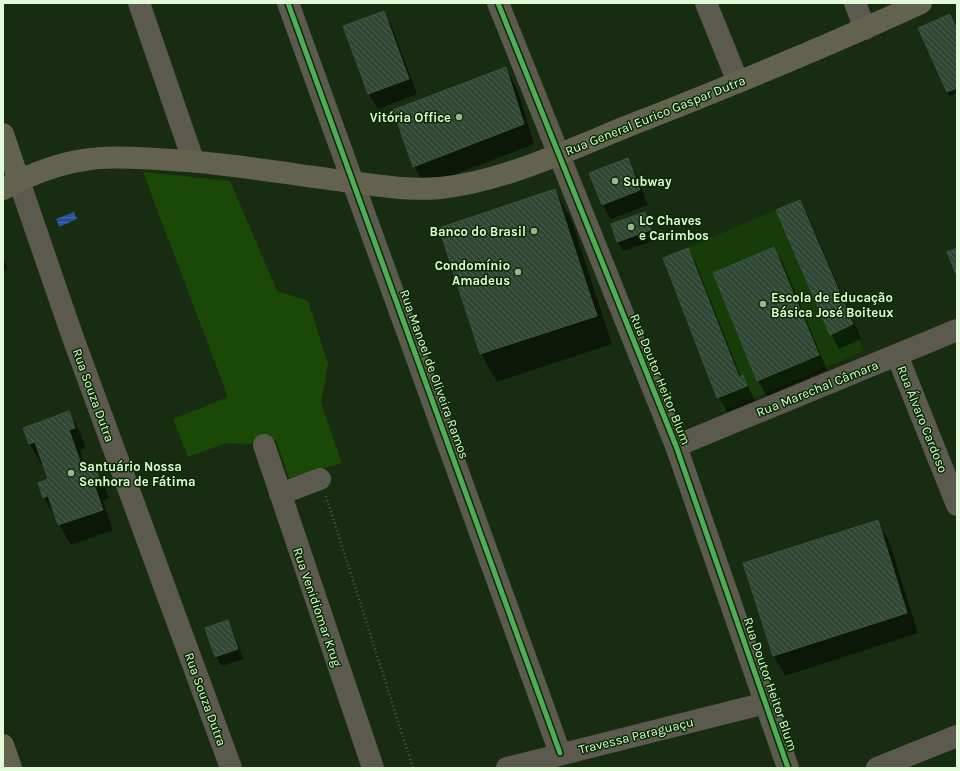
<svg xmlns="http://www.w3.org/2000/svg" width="960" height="771" viewBox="0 0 960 771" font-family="Karla,sans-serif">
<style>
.built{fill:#173c0a}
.grass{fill:#1a4907}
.water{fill:url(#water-rules)}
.shadow{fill:#0007}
.building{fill:url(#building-back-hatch);stroke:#38523e}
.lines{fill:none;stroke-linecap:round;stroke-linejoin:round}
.path{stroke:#54584a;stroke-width:2.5;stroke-dasharray:1 3;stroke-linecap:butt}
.minor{stroke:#5c5a4e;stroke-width:22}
.major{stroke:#63624f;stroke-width:22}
.cycleway-casing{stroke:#082c00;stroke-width:8}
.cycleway{stroke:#51ab58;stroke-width:5}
.poi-dot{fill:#9bb393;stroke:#082c00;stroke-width:1.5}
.labels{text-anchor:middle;stroke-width:3;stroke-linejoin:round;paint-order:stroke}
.street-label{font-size:13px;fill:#e1fbd9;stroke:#082c00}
.poi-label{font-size:13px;font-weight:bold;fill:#e1fbd9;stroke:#082c00;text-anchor:start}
</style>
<defs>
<pattern id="water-rules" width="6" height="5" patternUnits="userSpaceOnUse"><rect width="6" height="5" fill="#245296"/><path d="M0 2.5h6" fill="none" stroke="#446ca4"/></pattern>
<pattern id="building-back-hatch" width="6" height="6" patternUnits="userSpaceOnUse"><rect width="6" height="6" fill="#314735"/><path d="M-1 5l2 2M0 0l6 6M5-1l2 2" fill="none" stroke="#4f6252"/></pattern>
</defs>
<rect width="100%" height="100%" fill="#182c12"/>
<!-- built -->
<path class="built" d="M800,200L864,351L723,411L663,258Z"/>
<!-- grass -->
<path class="grass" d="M143,172L230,181L277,291L308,301L328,364L321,403L342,463L289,478L276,440L248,444L226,443L188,457L173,419L228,397Z"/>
<!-- water -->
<path class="water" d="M74,212L77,219L59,227L56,219Z"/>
<!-- shadow -->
<path class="shadow" d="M384,12L392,27L417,94L378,109L369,94L345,26Z
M950,15L955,27L957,26V93L950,96L947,92Z
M506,68L517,88L534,144L425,186L414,166Z
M627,159L636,174L648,205L611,219L602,204Z
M555,191L571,219L612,344L497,382L481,354L440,229Z
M799,201L808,216L861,339L839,349L831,334Z
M644,213L656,240L623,251L617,241Z
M774,248L783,263L827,370L767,396L758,381L714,274Z
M688,249L696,264L741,377L743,376L755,401L727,412L718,397Z
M3,256L8,269L3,271Z
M69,413L80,432L86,448L80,450L85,467L93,464L104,484L109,498L103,501L113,530L71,545L44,498L39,484L49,480L44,463L41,464L30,444L24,428Z
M877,522L889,541L918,633L785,676L774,656L745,564Z
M227,621L233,631L243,659L222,666L216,657Z"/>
<!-- building -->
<path class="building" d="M384,11L409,79L368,94L343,26Z
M950,14L955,26L957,25V88L947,92L918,28Z
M506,67L524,124L413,167L393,110Z
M628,158L640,190L602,205L589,173Z
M555,189L597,316L480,354L439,228Z
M800,200L853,324L830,335L776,210Z
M645,212L651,230L617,242L611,224Z
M774,247L819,355L757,381L713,273Z
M688,248L739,377L743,375L747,386L717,398L663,258Z
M957,248V277L947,252Z
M69,411L75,428L69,430L82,467L94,463L99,478L93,481L103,510L58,525L48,496L43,498L38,483L48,479L35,442L29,444L23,428Z
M878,520L907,613L773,656L743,563Z
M228,620L238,649L215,657L205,628Z"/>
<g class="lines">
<!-- path -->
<path class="path" d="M326,496L413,768"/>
<!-- minor -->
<path class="minor" d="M139,3L193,160
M288,3L560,753
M498,3L676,446L788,768
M706,3L738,82
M855,3L865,29
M19,181L72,335L231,768
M897,355L957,505
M264,445L373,768
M676,446L957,330
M280,494L320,479
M507,768L766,703
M877,768L957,736"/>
<!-- major -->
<path class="major" d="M3,134L19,181
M3,189C27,176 57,164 84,160C108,156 133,158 157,159C220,162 282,173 344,181C376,185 407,191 440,188C500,182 567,151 623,128C723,89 823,48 921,3
M3,745L11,768"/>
<!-- cycleway casing -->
<g class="cycleway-casing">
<path id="cycleway" d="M288,3L560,753
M498,3L676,446L788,768"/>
</g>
<!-- cycleway -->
<use href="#cycleway" class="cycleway"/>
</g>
<!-- markers -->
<g class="poi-dot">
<circle cx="459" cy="117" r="4"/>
<circle cx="615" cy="181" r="4"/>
<circle cx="631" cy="227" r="4"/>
<circle cx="534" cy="231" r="4"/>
<circle cx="518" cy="272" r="4"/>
<circle cx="763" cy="304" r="4"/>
<circle cx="71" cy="473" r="4"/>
</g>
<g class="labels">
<!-- street labels -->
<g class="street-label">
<text transform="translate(655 115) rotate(-22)" y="5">Rua General Eurico Gaspar Dutra</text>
<text transform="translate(435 374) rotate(70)" y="5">Rua Manoel de Oliveira Ramos</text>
<text transform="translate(661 379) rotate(68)" y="5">Rua Doutor Heitor Blum</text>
<text transform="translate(817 388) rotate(-22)" y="5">Rua Marechal Câmara</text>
<text transform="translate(94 395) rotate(70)" y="5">Rua Souza Dutra</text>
<text transform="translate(923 419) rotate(68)" y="5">Rua Álvaro Cardoso</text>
<text transform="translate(318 607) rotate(71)" y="5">Rua Venidiomar Krug</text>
<text transform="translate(771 684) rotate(71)" y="5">Rua Doutor Heitor Blum</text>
<text transform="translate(206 699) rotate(70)" y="5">Rua Souza Dutra</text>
<text transform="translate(636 735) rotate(-14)" y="5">Travessa Paraguaçu</text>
</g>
<!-- poi labels -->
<g class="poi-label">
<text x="451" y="122" text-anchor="end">Vitória Office</text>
<text x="623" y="186">Subway</text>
<text x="639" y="225">LC Chaves<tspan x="639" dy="15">e Carimbos</tspan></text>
<text x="526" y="236" text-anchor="end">Banco do Brasil</text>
<text x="510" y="270" text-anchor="end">Condomínio<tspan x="510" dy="15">Amadeus</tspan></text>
<text x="771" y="302">Escola de Educação<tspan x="771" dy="15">Básica José Boiteux</tspan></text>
<text x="79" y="471">Santuário Nossa<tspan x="79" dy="15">Senhora de Fátima</tspan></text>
</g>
</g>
<!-- border -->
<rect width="960" height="771" fill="none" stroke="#e1fbd9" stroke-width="8"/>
</svg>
